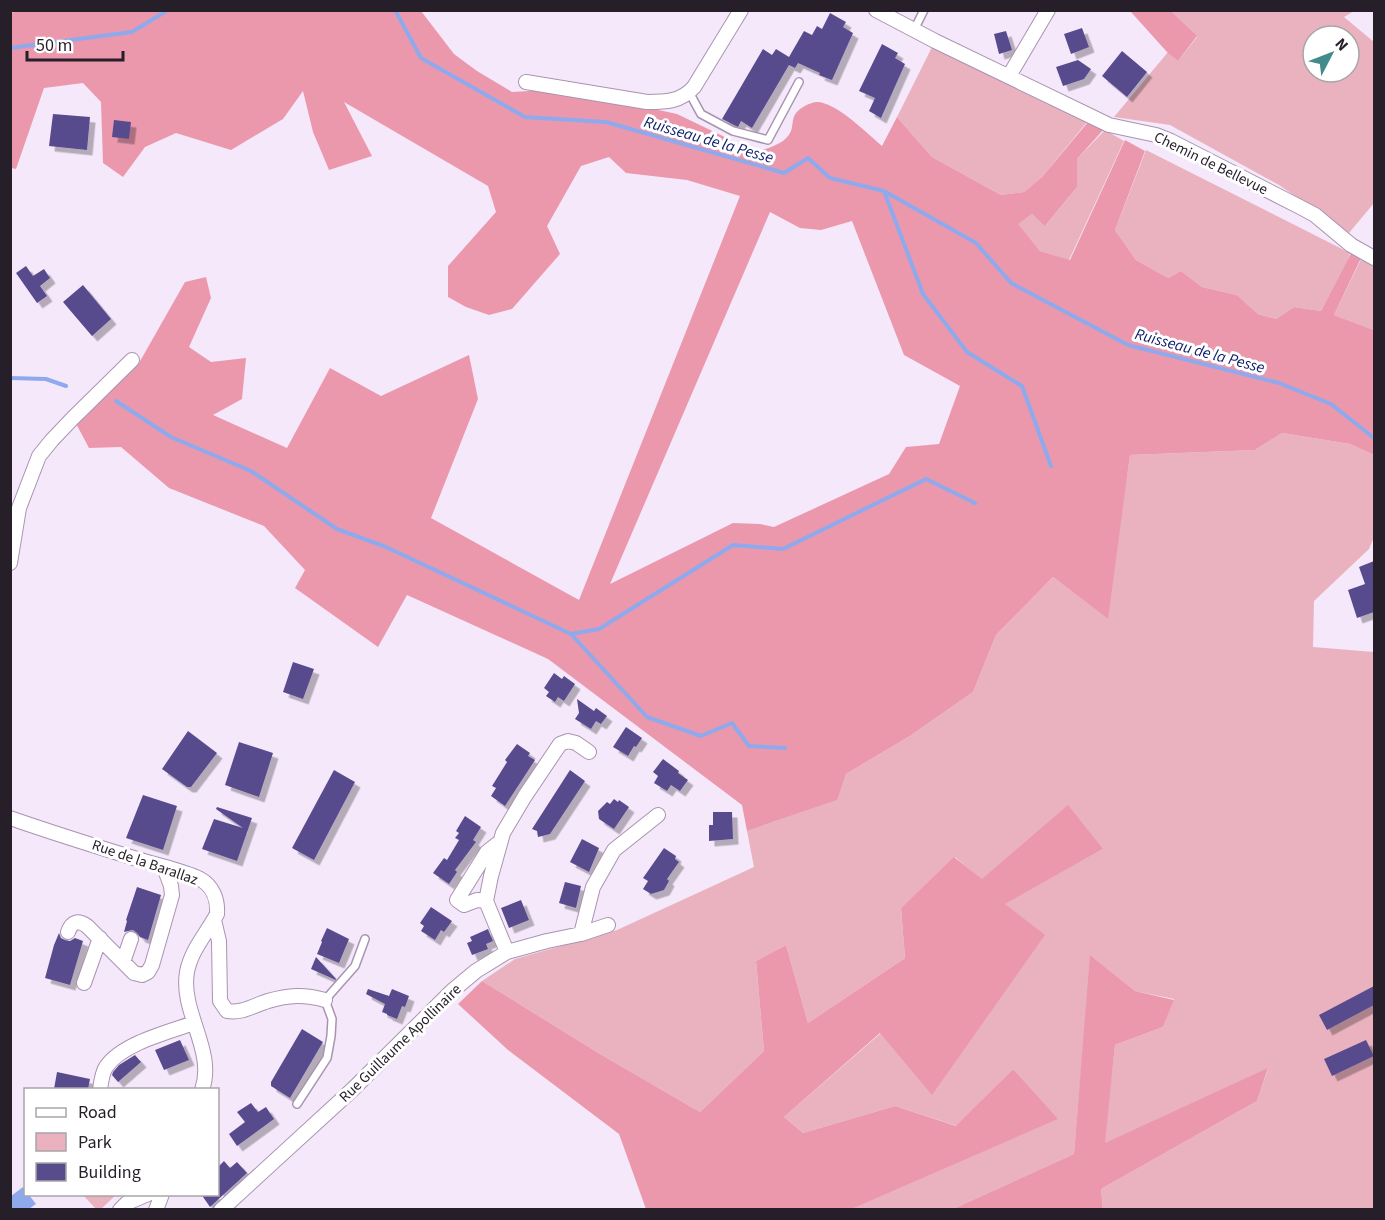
<svg xmlns="http://www.w3.org/2000/svg" width="1385" height="1220" viewBox="0 0 1385 1220" font-family="'Source Sans 3',sans-serif">
<style>
.green{fill:#eab2bf;fill-rule:evenodd}
.forest{fill:#eb98ad;fill-rule:evenodd}
.water{fill:#8eaaed}
.lines{fill:none;stroke-linecap:round;stroke-linejoin:round}
.stream{stroke:#8eaaed;stroke-width:4}
.building{fill:#594c8d;filter:url(#shadow)}
.lane-casing{stroke:#a894b1;stroke-width:10}
.street-casing{stroke:#a894b1;stroke-width:16}
.lane{stroke:#fff;stroke-width:7}
.street{stroke:#fff;stroke-width:14}
.labels{text-anchor:middle;stroke-width:6;stroke-linejoin:round;paint-order:stroke}
.street-label{font-size:15px;fill:#261e29;stroke:#fff}
.water-label{font-size:16px;font-style:italic;fill:#0d1e6a;stroke:#fff}
</style>
<defs>
<filter id="shadow"><feDropShadow dx="5.5" dy="5.5" stdDeviation="0" flood-color="#0004"/></filter>
</defs>
<rect width="100%" height="100%" fill="#f5e8fb"/>
<!-- green -->
<path class="green" d="M1171,11H1354L1344,17L1374,42V203L1349,233L1279,185L1170,125L1114,117L1168,52L1178,61L1197,37ZM1313,36H1349V72H1313Z
M933,45L1087,122L1042,177L1024,192L1001,195L932,157L897,117Z
M1105,130L1124,141L1069,260L1040,251L1017,224L1032,214L1046,225L1077,187V159Z
M1146,150L1350,253L1348,259L1321,311L1294,307L1276,319L1258,314L1237,295L1202,287L1181,271L1168,278L1136,260L1115,230Z
M1364,253L1374,258V330L1334,315Z
M1282,433L1350,444L1374,455V537L1369,549L1314,601L1313,647L1374,652V1209H1103L1101,1189L1257,1101L1268,1069L1104,1144L1115,1045L1163,1027L1174,999L1135,991L1091,956L1074,1154L953,1209H852L1057,1119L1013,1069L957,1126L895,1106L803,1133L784,1117L881,1033L932,1094L1044,935L1004,904L1103,849L982,880L955,857L901,908L905,958L808,1023L786,945L756,961L764,1051L700,1112L600,1054L482,981L515,959L617,930L754,867L747,831L836,800L846,774L910,736L973,692L996,635L1053,577L1107,618L1130,455L1255,450Z
M83,1195H116L100,1210L96,1209Z"/>
<!-- forest -->
<path class="forest" d="M15,10L421,11L454,54L477,71L512,92L547,90L608,99L677,114L756,152C768,148 786,144 791,131C793,125 792,118 796,113C800,108 809,103 816,102C835,101 868,134 882,146L897,117L932,157L1001,195L1024,192L1042,177L1088,122L1104,129L1077,159V187L1045,226L1032,214L1018,224L1040,251L1070,260L1125,140L1145,151L1115,230L1136,260L1168,278L1181,271L1202,287L1237,295L1258,314L1276,319L1294,307L1321,311L1351,253L1361,258L1334,315L1374,330V455L1350,444L1282,433L1255,450L1130,455L1108,619L1053,577L996,635L973,692L910,736L846,774L837,800L747,831L742,805L548,659L407,595L378,647L295,588L305,570L264,526L169,488L121,447L89,448L73,418L139,363L185,282L206,277L211,298L189,347L211,362L246,358L242,399L213,415L287,448L330,368L381,396L469,355L478,399L431,518L579,600L740,196L687,180L626,173L609,157L581,166L547,226L560,254L512,309L489,315L466,307L448,297V266L496,212L488,186L344,102L372,156L329,170L313,132L303,91L283,119L231,150L176,133L145,147L123,177L103,163L101,102L83,83L44,88L16,169L11,168L10,15ZM770,212L800,228L821,230L852,221L904,355L960,386L939,444L906,447L889,474L774,527L760,524L733,523L610,584Z
M1132,10L1171,11L1197,36L1178,61L1167,52L1131,12Z
M1068,805L1103,849L1005,904L1045,935L932,1095L880,1033L784,1117L803,1133L895,1106L956,1126L1013,1069L1058,1119L852,1209H646L619,1134L508,1050L458,1004L482,981L600,1054L700,1112L764,1051L756,961L786,945L808,1023L905,958L901,908L954,857L982,879Z
M1090,955L1135,991L1174,1000L1163,1027L1115,1045L1105,1143L1268,1068L1257,1101L1101,1189L1103,1209H953L1074,1154Z"/>
<!-- water -->
<path class="water" d="M23,1187L25,1191L26,1194L29,1195L36,1204L29,1209H11V1196Z"/>
<g class="lines">
<!-- stream -->
<path class="stream" d="M395,10L421,58L525,117L606,122L784,173L808,158L830,178L884,191L976,243L1011,283L1128,345L1279,383L1331,404L1374,438
M10,48L132,32L168,10
M884,191L923,294L967,352L1022,386L1051,466
M10,378L46,379L66,386
M116,401L171,437L251,471L337,529L386,547L571,634L599,629L733,545L783,549L926,479L975,503
M571,634L647,717L701,736L732,723L749,746L785,748"/>
</g>
<!-- building -->
<path class="building" d="M830,13L846,22L843,27L853,33L832,80L819,75L820,73L798,63L795,68L789,65L752,128L741,121L738,127L722,119L763,49L772,55L776,49L789,57L804,31L812,35L817,26L822,29Z
M1082,28L1089,47L1071,54L1064,34Z
M1006,31L1012,50L999,54L994,34Z
M882,44L898,53L895,58L905,64L881,118L869,111L875,98L859,91Z
M1122,51L1147,72L1127,97L1102,76Z
M1078,60L1091,69L1084,79L1063,86L1056,67Z
M53,114L90,117L87,150L49,146Z
M114,120L131,122L129,139L112,137Z
M26,266L33,276L44,269L50,278L40,286L47,296L37,303L16,273Z
M83,285L111,319L92,336L63,302Z
M1374,561V612L1357,618L1348,590L1365,584L1359,567Z
M293,662L314,669L303,699L283,692Z
M554,673L562,679L564,676L575,684L564,701L558,697L555,702L546,696L549,692L544,688Z
M577,699L594,711L596,708L607,716L601,724L596,721L591,729L575,719L579,713Z
M626,727L642,738L636,747L634,746L628,756L613,747Z
M188,731L217,753L191,787H187L162,769Z
M239,742L273,753L259,797L225,785Z
M517,744L530,753L528,756L535,760L505,806L491,796L496,788L492,786L507,762L505,760Z
M663,759L679,771L678,773L688,780L680,791L671,785L667,791L654,783L658,776L653,772Z
M334,770L355,782L314,860L292,848Z
M570,770L585,781L550,834L538,837L537,831L532,829Z
M143,795L177,806L163,850L126,838Z
M614,799L618,802L619,800L629,807L614,829L599,819L598,811L607,802L610,804Z
M217,807L252,818L237,861L202,849L214,819L243,828L216,809Z
M713,812H732L733,839L709,841V825H713Z
M465,816L481,827L473,840L476,842L455,870L457,872L449,884L433,873L444,858L447,860L459,840L455,838L459,833L456,831Z
M582,839L599,848L589,872L570,862Z
M664,848L676,856L675,859L679,862L667,879L669,881L664,890L651,894L643,889L648,881L643,878Z
M565,882L581,886L576,908L559,903Z
M137,887L161,895L148,940L140,937L137,933L133,930L124,932L127,921L126,920Z
M521,900L529,920L509,928L501,908Z
M431,907L452,921L444,932L441,930L435,940L421,931L424,926L420,923Z
M327,928L349,939L339,963L317,954L322,942L321,941Z
M488,929L493,941L486,944L488,949L472,955L467,943L472,941L470,937Z
M59,933L61,938L65,940L70,941L75,938L83,941L70,985L45,978L54,945Z
M316,957L336,979V980L311,969Z
M1374,986V1005L1327,1030L1319,1015Z
M368,989L389,996L392,989L409,996L405,1007L402,1006L397,1019L387,1015V1014L382,1012L385,1004L366,994Z
M302,1029L323,1042L290,1098L271,1086V1082Z
M180,1040L189,1060L164,1070L155,1050Z
M1366,1040L1374,1056L1332,1076L1324,1059Z
M135,1055L141,1062L118,1082L112,1075L113,1072L119,1065Z
M57,1072L90,1079L88,1089H54Z
M251,1103L258,1112L266,1107L274,1119L237,1146L229,1134L245,1122L237,1112Z
M224,1161L230,1168L237,1162L247,1173L210,1207L201,1194H218V1167Z"/>
<g class="lines">
<!-- lane casing -->
<g class="lane-casing">
<path id="lane" d="M914,30L924,10
M689,92L701,114L733,131L768,140L799,82
M297,1104L327,1058L331,1036L332,1019L325,1000L355,966L365,939"/>
</g>
<!-- street casing -->
<g class="street-casing">
<path id="street" d="M876,10L935,41L1109,125L1156,135L1171,141L1300,207L1315,215L1351,245L1374,258
M1009,76L1048,10
M526,82L647,102C665,102 681,102 694,87L741,10
M10,563L19,508L39,456L52,440L73,418L132,360
M10,818C56,834 101,848 147,862C164,867 184,871 200,879C213,886 218,900 217,914C207,933 191,950 187,972C180,1012 216,1051 202,1090
M486,901L477,900L464,905L457,900L487,852L501,841
M214,920L219,941L220,1001L227,1011C241,1014 255,1005 268,1001C289,995 304,994 325,1000
M68,932C72,921 78,920 87,926L134,973L142,975L148,972L152,965L172,895L171,886L164,867
M581,934L593,887L614,850L658,815
M507,952L486,901L491,876L503,833L525,796L560,744L568,741L576,743L589,752
M123,962L131,939
M84,983L100,938
M100,1090C101,1082 102,1073 106,1067C121,1044 168,1032 194,1023
M120,1210L127,1203L148,1194
M156,1210L162,1194
M221,1210L352,1090L452,991L476,971L507,952L547,941L581,934L608,925"/>
</g>
<!-- lane -->
<use href="#lane" class="lane"/>
<!-- street -->
<use href="#street" class="street"/>
</g>
<g class="labels">
<!-- street labels -->
<g class="street-label">
<text transform="translate(1211 163) rotate(26)" y="5">Chemin de Bellevue</text>
<text transform="translate(145 862) rotate(19)" y="5">Rue de la Barallaz</text>
<text transform="translate(400 1043) rotate(-44)" y="5">Rue Guillaume Apollinaire</text>
</g>
<!-- water labels -->
<g class="water-label">
<text transform="translate(709 139) rotate(16)" y="6">Ruisseau de la Pesse</text>
<text transform="translate(1200 350) rotate(15)" y="6">Ruisseau de la Pesse</text>
</g>
</g>
<!-- border -->
<rect width="1385" height="1220" fill="none" stroke="#261e29" stroke-width="24"/>
<!-- legend -->
<rect x="24" y="1088" width="195" height="108" fill="#ffffff" stroke="#a8a5a9" stroke-width="1.5"/>
<rect x="36" y="1108" width="30" height="9" fill="#ffffff" stroke="#a8a5a9" stroke-width="1.5"/>
<text x="78" y="1118" font-size="18" fill="#261e29">Road</text>
<rect x="36" y="1133" width="30" height="18" fill="#eab2bf" stroke="#a8a5a9" stroke-width="1.5"/>
<text x="78" y="1148" font-size="18" fill="#261e29">Park</text>
<rect x="36" y="1163" width="30" height="18" fill="#594c8d" stroke="#a8a5a9" stroke-width="1.5"/>
<text x="78" y="1178" font-size="18" fill="#261e29">Building</text>
<!-- north arrow -->
<g transform="translate(1331 54) rotate(48)"><circle r="28" fill="#ffffff" stroke="#a8a5a9" stroke-width="1.5"/>
<path d="M0-4.5L10 22L0 15L-10 22Z" fill="#438b8a"/>
<text y="-9" font-size="16" font-weight="bold" text-anchor="middle" fill="#261e29">N</text>
</g>
<!-- scale -->
<path d="M27 51v9h96v-9" fill="none" stroke="#261e29" stroke-width="3"/>
<text x="36" y="51" font-size="18" fill="#261e29" stroke="#ffffff" stroke-width="4.5" paint-order="stroke">50 m</text>
</svg>
